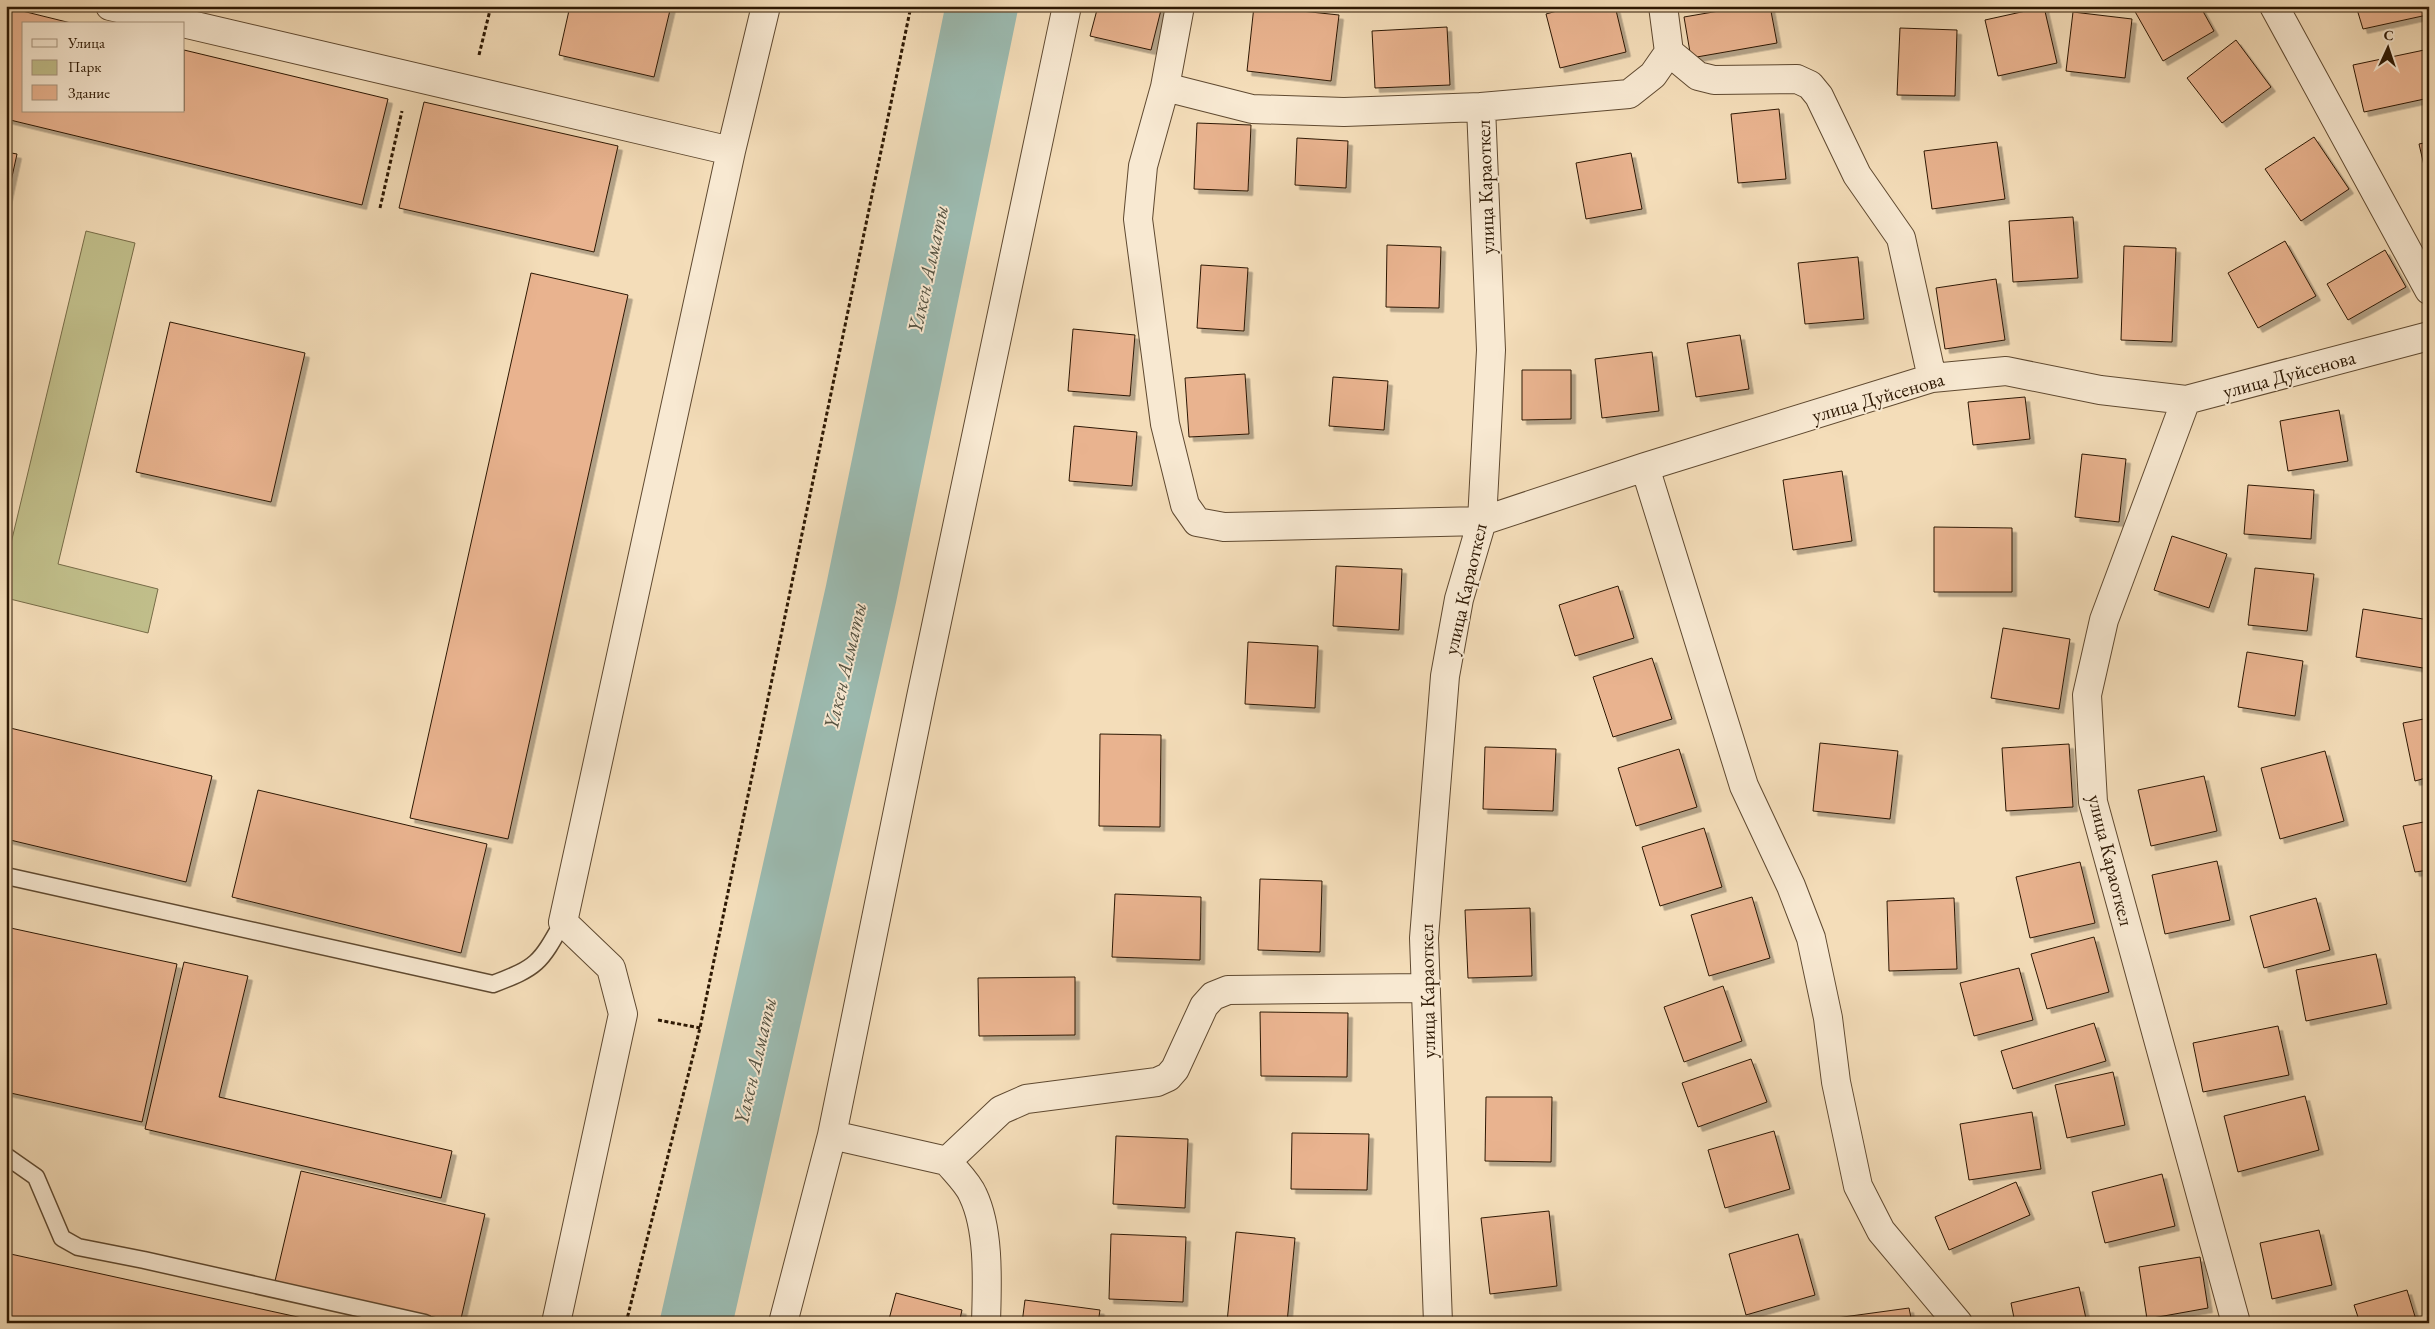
<svg xmlns="http://www.w3.org/2000/svg" width="2435" height="1329" viewBox="0 0 2435 1329" font-family="'EB Garamond',serif">
<style>
.green{fill:#c1bf8b;stroke:#776c47}
.lines{fill:none;stroke-linecap:round;stroke-linejoin:round}
.river{stroke:#9cbbb1;stroke-width:72}
.building{fill:#e9b38f;stroke:#2d1803;filter:url(#shadow)}
.lane-casing{stroke:#5f4930;stroke-width:19}
.street-casing{stroke:#5f4930;stroke-width:30}
.path{stroke:#2d1803;stroke-width:3;stroke-dasharray:4 2.5;stroke-linecap:butt}
.lane{stroke:#f8e9d2;stroke-width:16}
.street{stroke:#f8e9d2;stroke-width:28}
.labels{text-anchor:middle;stroke-width:4;stroke-linejoin:round;paint-order:stroke}
.street-label{font-size:20px;fill:#2d1803;stroke:#f8e9d2}
.water-label{font-size:21px;font-style:italic;fill:#545140;stroke:#f8e9d2}
</style>
<defs>
<filter id="shadow"><feDropShadow dx="4.5" dy="4.5" stdDeviation="0" flood-color="#0004"/></filter>
</defs>
<rect width="100%" height="100%" fill="#f4ddb9"/>
<filter id="stains"><feTurbulence type="fractalNoise" baseFrequency=".004" numOctaves="4"/><feColorMatrix values="0 0 0 0 .2 0 0 0 0 .09 0 0 0 0 .02 0 0 0 .5 -.17"/></filter>
<radialGradient id="worn" r=".72"><stop offset=".6" stop-color="#630" stop-opacity="0"/><stop offset="1" stop-color="#630" stop-opacity=".3"/></radialGradient>
<!-- green -->
<path class="green" d="M86,231L135,243L58,564L158,589L148,633L6,598V564Z"/>
<g class="lines">
<!-- river -->
<path class="river" d="M696,1323L861,594L982,6"/>
</g>
<!-- building -->
<path class="building" d="M570,6H671L654,77L559,55Z
M1098,6H1162L1151,50L1090,36Z
M1254,6L1339,15L1331,81L1247,71Z
M1575,6H1615L1626,52L1560,68L1546,14Z
M1748,6H1770L1777,43L1691,58L1684,17Z
M2136,6H2200L2214,31L2163,61L2133,8Z
M2356,6H2425L2427,15L2363,29Z
M6,7L75,24H24V111H184V50L388,99L362,205L6,119Z
M2044,7L2057,63L1998,76L1985,20Z
M2073,12L2132,19L2125,78L2066,71Z
M1447,27L1450,85L1375,88L1372,31Z
M1900,28L1957,30L1955,96L1897,95Z
M2236,40L2271,87L2222,123L2187,78Z
M2429,49V98L2364,112L2353,65Z
M424,102L618,146L594,252L399,208Z
M1779,109L1786,179L1738,183L1731,114Z
M1197,123L1251,125L1248,191L1194,189Z
M2314,137L2349,189L2301,221L2265,169Z
M1297,138L1348,141L1346,188L1295,185Z
M1997,142L2005,199L1932,209L1924,151Z
M2429,142V187L2419,144Z
M6,152L17,154L6,204Z
M1631,153L1642,209L1586,219L1576,163Z
M2073,217L2078,278L2013,282L2009,221Z
M2285,241L2316,296L2258,328L2228,273Z
M1387,245L1441,247L1439,308L1386,307Z
M2124,246L2176,248L2172,342L2121,340Z
M2385,250L2406,287L2348,320L2327,284Z
M1858,257L1864,319L1805,324L1798,263Z
M1201,265L1248,268L1244,331L1197,328Z
M531,273L628,295L508,839L410,818Z
M1996,279L2005,340L1945,349L1936,288Z
M170,322L305,353L271,502L136,472Z
M1073,329L1135,335L1130,396L1068,391Z
M1740,335L1749,389L1696,397L1687,343Z
M1652,352L1659,411L1602,418L1595,359Z
M1522,370H1571V419L1522,420Z
M1245,374L1249,434L1189,437L1185,378Z
M1333,377L1388,381L1384,430L1329,426Z
M2025,397L2030,439L1973,445L1968,402Z
M2339,410L2348,461L2288,471L2280,421Z
M1074,426L1137,432L1132,486L1069,481Z
M2082,454L2126,459L2119,522L2075,517Z
M1842,471L1852,541L1793,550L1783,480Z
M2248,485L2314,490L2311,539L2244,534Z
M1934,527L2012,528V592H1934Z
M2172,536L2227,554L2209,608L2154,590Z
M1336,566L1402,569L1399,630L1333,626Z
M2255,568L2314,574L2307,631L2248,625Z
M1618,586L1634,638L1575,656L1559,605Z
M2363,609L2429,620V669L2356,657Z
M2003,628L2070,639L2059,709L1991,698Z
M1248,642L1318,646L1315,708L1245,704Z
M2247,652L2303,661L2295,716L2238,707Z
M1652,658L1672,719L1613,737L1593,677Z
M2429,718V777L2415,781L2403,723Z
M6,727L212,776L186,882L6,839Z
M1100,734L1161,735L1160,827L1099,826Z
M1820,743L1898,751L1890,819L1813,811Z
M2069,744L2073,807L2006,811L2002,748Z
M1485,747L1556,749L1553,811L1483,809Z
M1679,749L1697,807L1636,826L1618,768Z
M2325,751L2344,821L2280,839L2261,768Z
M2204,776L2217,831L2151,846L2138,790Z
M258,790L487,844L461,953L232,897Z
M2429,821V870L2415,872L2403,826Z
M1704,828L1722,887L1660,906L1642,847Z
M2217,861L2230,920L2165,934L2152,875Z
M2080,862L2095,923L2030,938L2016,877Z
M1260,879L1322,881L1320,952L1258,950Z
M1115,894L1201,897L1200,960L1112,957Z
M1752,897L1770,958L1709,976L1691,915Z
M1954,898L1957,969L1889,971L1887,901Z
M2316,898L2330,950L2264,968L2250,916Z
M1530,908L1532,976L1468,978L1465,910Z
M6,927L177,964L142,1122L6,1092Z
M2094,937L2109,992L2047,1009L2031,954Z
M2376,954L2387,1004L2306,1021L2296,970Z
M184,962L248,976L219,1097L452,1151L441,1198L145,1129Z
M2019,968L2033,1020L1974,1036L1960,983Z
M1075,977V1035L979,1036L978,978Z
M1723,986L1742,1041L1684,1062L1664,1007Z
M1260,1012L1348,1013L1347,1077L1261,1076Z
M2094,1023L2106,1061L2013,1089L2001,1051Z
M2278,1026L2289,1075L2203,1092L2193,1043Z
M1751,1059L1767,1102L1698,1127L1682,1083Z
M2113,1072L2125,1125L2067,1138L2055,1085Z
M2305,1096L2319,1150L2238,1172L2224,1116Z
M1486,1097H1552L1551,1162L1485,1161Z
M2032,1112L2041,1169L1969,1180L1960,1124Z
M1774,1131L1790,1189L1725,1208L1708,1150Z
M1292,1133L1369,1134L1367,1190L1291,1189Z
M1116,1136L1188,1139L1185,1208L1113,1204Z
M301,1171L485,1214L460,1323L275,1281Z
M2162,1174L2175,1226L2105,1243L2092,1192Z
M2016,1182L2030,1215L1949,1250L1935,1217Z
M1549,1211L1557,1286L1490,1294L1481,1218Z
M2319,1230L2332,1285L2272,1299L2260,1243Z
M1236,1232L1295,1238L1287,1323L1227,1322Z
M1111,1234L1186,1237L1183,1302L1109,1299Z
M1798,1234L1815,1295L1746,1315L1729,1254Z
M6,1253L325,1323H6Z
M2200,1257L2208,1308L2147,1319L2139,1267Z
M2079,1287L2087,1323H2015L2011,1303Z
M2407,1290L2417,1323H2360L2354,1305Z
M896,1293L962,1310L959,1323H888Z
M1025,1300L1100,1310L1098,1323H1022Z
M1909,1308L1912,1323H1837L1836,1318Z"/>
<g class="lines">
<!-- lane casing -->
<g class="lane-casing">
<path id="lane" d="M6,876L493,984C538,967 540,963 563,922
M6,1156L36,1177L62,1238L78,1247L144,1260L425,1323"/>
</g>
<!-- street casing -->
<g class="street-casing">
<path id="street" d="M110,6L731,151
M1180,6L1165,87L1143,166L1138,219L1165,424L1185,505L1197,522L1224,527L1482,521L1645,467L1932,378L2006,371L2100,390L2186,400L2429,336
M2274,6L2429,290
M1669,52L1698,76L1714,80L1797,79L1810,85L1819,96L1857,175L1901,238L1932,378
M1165,87L1252,109L1344,112L1481,107
M2186,400L2104,620L2087,695L2093,802L2236,1323
M1645,467L1744,786L1791,886L1811,938L1828,1018L1836,1082L1858,1186L1881,1231L1958,1323
M832,1135L947,1161C955,1171 968,1183 973,1195C990,1231 987,1284 986,1323
M947,1161L1001,1110L1026,1099L1157,1082L1168,1077L1175,1069L1204,1006L1213,996L1228,990L1425,988
M556,1323L623,1014L611,968L563,922L731,151L766,6
M783,1323L832,1135L921,697L1067,6
M1438,1323L1424,938L1445,676L1459,599L1482,521L1491,350L1481,107L1629,94L1653,75L1669,52L1663,6"/>
</g>
<!-- path -->
<path class="path" d="M479,55L491,6
M380,208L402,111
M658,1020L700,1028
M626,1323L700,1028L911,6"/>
<!-- lane -->
<use href="#lane" class="lane"/>
<!-- street -->
<use href="#street" class="street"/>
</g>
<g class="labels">
<!-- street labels -->
<g class="street-label">
<text transform="translate(1485 187) rotate(-92)" y="7">улица Караоткел</text>
<text transform="translate(2289 374) rotate(-15)" y="7">улица Дуйсенова</text>
<text transform="translate(1878 397) rotate(-16)" y="7">улица Дуйсенова</text>
<text transform="translate(1465 589) rotate(-77)" y="7">улица Караоткел</text>
<text transform="translate(2111 860) rotate(76)" y="7">улица Караоткел</text>
<text transform="translate(1427 991) rotate(-91)" y="7">улица Караоткел</text>
</g>
<!-- water labels -->
<g class="water-label">
<text transform="translate(928 269) rotate(-78)" y="7">Үлкен Алматы</text>
<text transform="translate(845 666) rotate(-77)" y="7">Үлкен Алматы</text>
<text transform="translate(755 1061) rotate(-77)" y="7">Үлкен Алматы</text>
</g>
</g>
<!-- margin -->
<rect width="2435" height="1329" fill="none" stroke="#f4ddb9" stroke-width="25"/>
<rect x="8" y="8" width="2420" height="1314" fill="none" stroke="#2d1803" stroke-width="2.5"/>
<rect x="12" y="12" width="2410" height="1304" fill="none" stroke="#2d1803"/>
<!-- legend -->
<rect x="22" y="22" width="162" height="90" fill="#f8e9d2" stroke="#a7957f"/>
<rect x="32" y="39" width="25" height="8" fill="#f8e9d2" stroke="#a7957f"/>
<text x="68" y="48" font-size="15" fill="#2d1803">Улица</text>
<rect x="32" y="60" width="25" height="15" fill="#c1bf8b" stroke="#a7957f"/>
<text x="68" y="72" font-size="15" fill="#2d1803">Парк</text>
<rect x="32" y="85" width="25" height="15" fill="#e9b38f" stroke="#a7957f"/>
<text x="68" y="98" font-size="15" fill="#2d1803">Здание</text>
<!-- north arrow -->
<g transform="translate(2388 48) rotate(3)" stroke="#f8e9d2" stroke-width="4" paint-order="stroke">
<path d="M0-4L9 19L0 12L-9 19Z" fill="#2d1803"/>
<text y="-8" font-size="14" font-weight="bold" text-anchor="middle" fill="#2d1803">С</text>
</g>
<rect width="100%" height="100%" filter="url(#stains)"/>
<rect width="100%" height="100%" fill="url(#worn)"/>
</svg>
